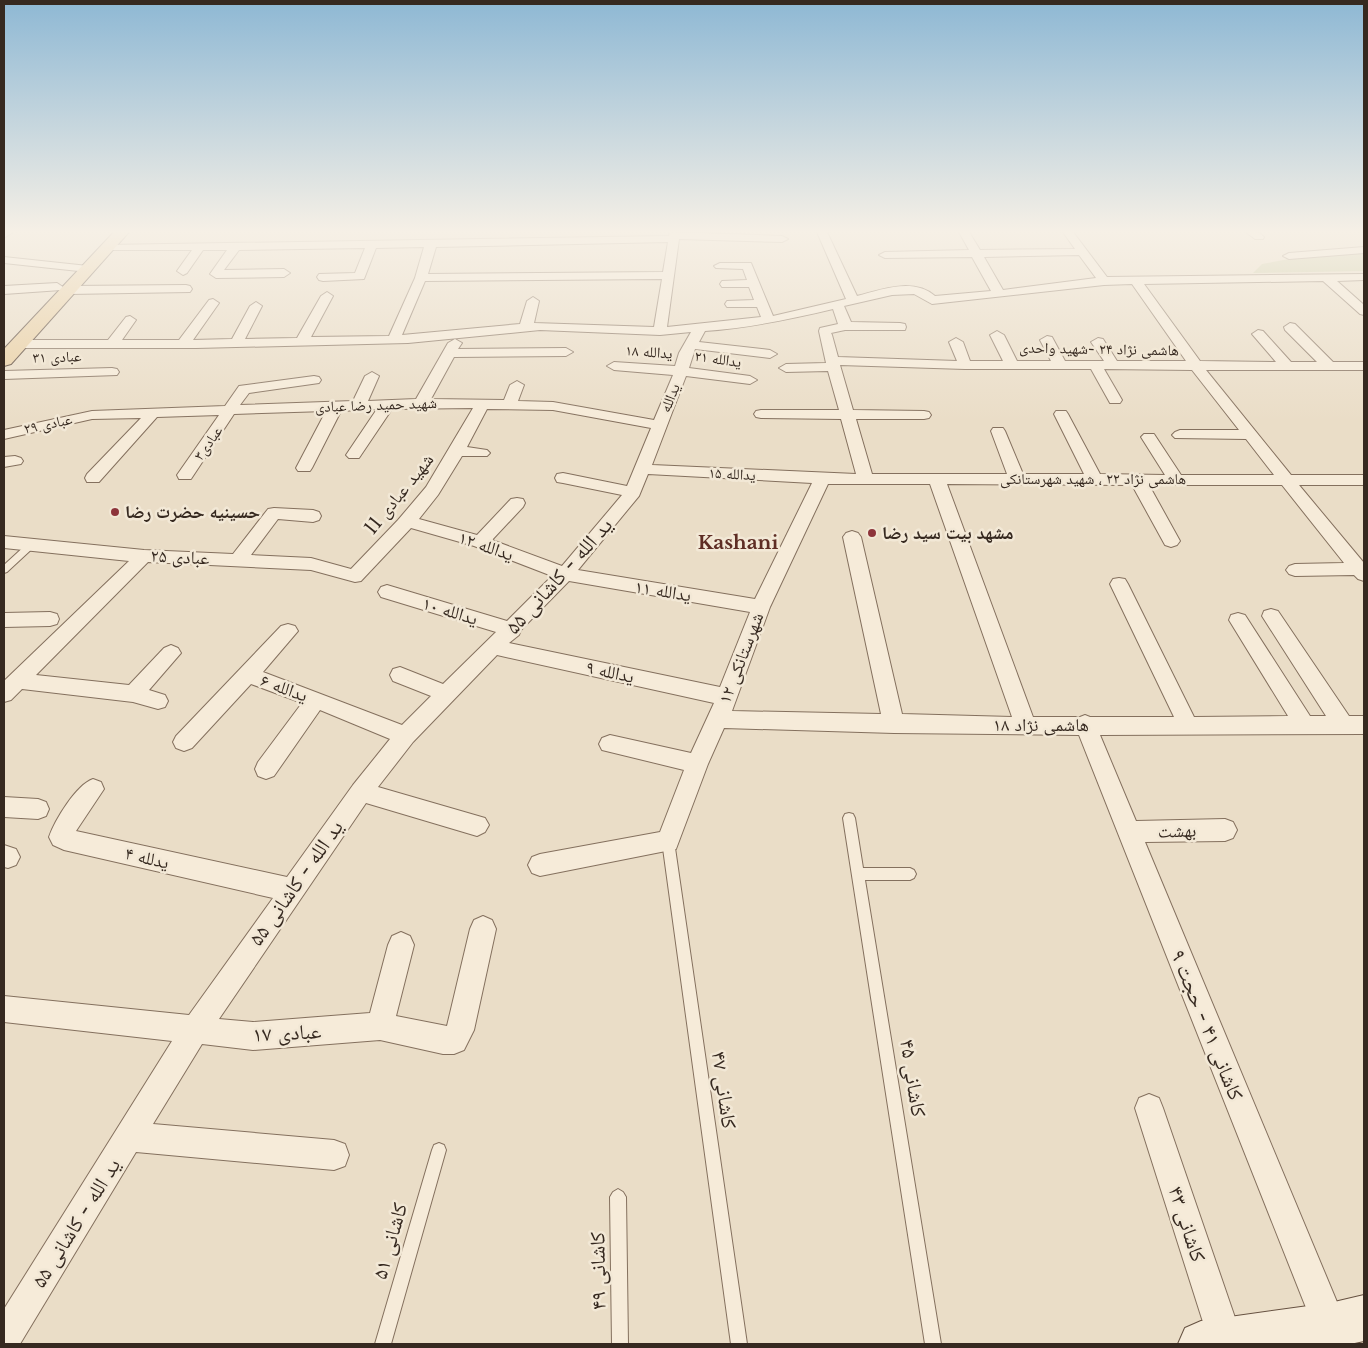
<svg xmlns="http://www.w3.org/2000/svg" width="1368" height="1348" viewBox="0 0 1368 1348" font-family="'Libre Baskerville','Noto Naskh Arabic',serif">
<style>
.green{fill:#c5c79c}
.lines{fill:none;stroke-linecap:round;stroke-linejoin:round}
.lane-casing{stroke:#84705e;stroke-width:2}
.street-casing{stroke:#84705e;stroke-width:2}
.secondary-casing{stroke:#665141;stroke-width:2}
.primary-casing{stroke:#523f32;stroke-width:2}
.lane{fill:#f6ebd9;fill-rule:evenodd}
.street{fill:#f6ebd9;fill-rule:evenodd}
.secondary{fill:#f6ebd9;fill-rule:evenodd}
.primary{fill:#e9cfa2;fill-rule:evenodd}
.poi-dot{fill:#8d343a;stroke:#f2e8d6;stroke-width:2}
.labels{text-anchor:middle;stroke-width:5;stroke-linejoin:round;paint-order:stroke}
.far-street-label{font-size:15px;fill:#362920;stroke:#f2e8d6}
.street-label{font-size:18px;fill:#362920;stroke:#f2e8d6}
.poi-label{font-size:18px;font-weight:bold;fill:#362920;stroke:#f2e8d6;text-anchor:start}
.neighbourhood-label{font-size:19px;font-weight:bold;fill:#5e2d24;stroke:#f2e8d6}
.near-street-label{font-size:21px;fill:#362920;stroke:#f2e8d6}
</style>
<rect width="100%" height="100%" fill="#eaddc7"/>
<!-- green -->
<path class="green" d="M1364,253V271L1253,273L1262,264L1294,258Z"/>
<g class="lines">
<!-- lane casing -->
<g class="lane-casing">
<path id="lane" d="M31,542L35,545L34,547L7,572L4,573V565L28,543Z
M849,813L853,814L855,818L863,868H910L914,870L916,874L914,878L910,880H865L941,1344H925L843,818L845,814Z
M668,836L672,837L674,841L747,1344H731L662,841L664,837Z
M439,1143L444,1145L446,1150L391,1344H375L432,1150L434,1145Z
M618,1189L623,1192L626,1197L628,1344H612L610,1197L613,1192Z"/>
</g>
<!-- street casing -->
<g class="street-casing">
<path id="street" d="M4,232H13L4,238Z
M670,232L782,236L788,239L782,242L679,239L667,327L761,317L757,307H727L725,304L727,301L754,300L749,287H722L720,284L722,281L747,280L743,269L716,268L714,266L720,263H751L773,316L846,299L817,232H827L857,296C881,290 913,277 935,296L991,291L972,257L885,258L879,255L885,252L969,250L959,232H969L980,250L1075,249L1063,232H1073L1107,277L1364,274V280L1337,281L1364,305V315L1360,314L1323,281L1144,284L1200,361L1276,362L1252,334L1258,330L1263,331L1291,362H1317L1285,330L1284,327L1290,323L1295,324L1333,362H1364V370H1206L1291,475H1364V485H1299L1364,563V581L1358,579L1354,575L1295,576L1289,574L1286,570L1289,566L1295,564L1344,563L1282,485H1149L1180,541L1177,545L1171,547L1165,545L1132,485L947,484L1033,717H1080L1085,715L1090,717H1174L1110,584L1113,579L1119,578L1125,579L1128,584L1194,717L1288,716L1229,620L1231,615L1238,613L1245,615L1310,716H1326L1262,616L1264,611L1271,609L1278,611L1349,716H1364V734L1100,735L1136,821L1225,819L1233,822L1237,830L1233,838L1225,841L1145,842L1347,1326L1342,1338L1330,1343L1318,1338L1079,735L894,733L724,728L708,764L676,849L540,876L532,873L528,865L532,857L540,854L660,832L684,770L602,750L599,744L602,738L610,735L691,753L714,703L497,655L413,742L378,787L485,818L489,825L485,832L477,836L366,803L219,1019L253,1022L370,1013L388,945L392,936L401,932L410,936L414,945L396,1016L447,1026L470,929L474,920L483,916L492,920L496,929L474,1030L464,1050L454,1054H443L380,1040L253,1050L202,1044L153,1124L334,1140L345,1144L349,1155L345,1166L334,1170L136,1152L20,1344H4V1309L172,1041L4,1022V996L189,1015L273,898L64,850L53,845L49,837C55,820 76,785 93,779L101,782L104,789L76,831L287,877L353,785L390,739L320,710L274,776L266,779L258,776L255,769L258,762L302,703L251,684L192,748L184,751L176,748L173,742L176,736L281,626L288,624L295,626L298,631L263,672L402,725L431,696L393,681L390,675L393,669L400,667L443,684L496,632L381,597L378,592L381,587L387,585L507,621L552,576L474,546L411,528L361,581L355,582L311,570L148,562L36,675L129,685L164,648L171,645L178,648L181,653L149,690L165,695L168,701L165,707L158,709L133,702L22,689L11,700L4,702V681L129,561L4,548V536L144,550L233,554L268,509L274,508L313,510L319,512L321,516L319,520L313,522L278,519L251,555L311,558L351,569L398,520L426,487L473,408L392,409L359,458H349L346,455L377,409L341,411L312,468L310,471H298L296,468L326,411L234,414L191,479H179L177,475L219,415L157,417L99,482H87L85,478L87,474L141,418L92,419L4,439V430L92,411L225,406L239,386L314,376L319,377L321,380L319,383L249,393L240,405L353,401L365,376L372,372L379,376L368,401L416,399L448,343L455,339L462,343L458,349L566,348L573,352L566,356L454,357L431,399L504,400L510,385L517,381L524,385L518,401L553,402L654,420L673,375L614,370L607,366L614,362L675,366L679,353L691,332L660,335L540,330L408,343L196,348H19L12,344L19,340H108L126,317L130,316L136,320L122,340H179L209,300L213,299L219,303L193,340L232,339L250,306L256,302L262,306L245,339L297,338L321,296L327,292L333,296L311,337L389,336L415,278L424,247L376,248L364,279L323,281L319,280L317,277L319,274L355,273L365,248L239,250L224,270L284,269L290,273L284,277L216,278L210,274L227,250H203L187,273L183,275L177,271L192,250H103L101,248L107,245L669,236ZM668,242L663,272L428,274L436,247ZM1079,255L1096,278L1003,290L984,257ZM662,279L654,327L534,323L539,301L533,297L527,301L520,324L402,335L425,281ZM1132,284L1186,361H1117L1103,339L1098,338L1091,342L1104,361H1065L1052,337L1047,336L1040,340L1051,361H1017L1004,335L997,331L990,335L1003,361H970L963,342L956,338L949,342L957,361L838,357L832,335L831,333L845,330H905L906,327L905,324L900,323L851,322L844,306L892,295L914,294L932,304L1104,285ZM833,309L838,324L820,328L819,331L826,363L786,364L779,368L786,372L828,371L839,410H761L756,411L754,414L756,417L761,418L841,419L856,474L652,465L686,376L750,384L757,380L750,376L689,368L695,349L770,358L777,354L770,350L699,342L705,331C749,328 791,319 833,309ZM840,365L965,369H1091L1110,403H1120L1122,400L1104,369L1192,370L1239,430H1180L1175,432L1172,435L1175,438L1246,439L1274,475H1181L1154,434H1144L1141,437L1165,475L1100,474L1068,414L1066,411H1056L1054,414L1084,474H1023L1005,431L1003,428H993L991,431L1007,474H872L856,419H924L929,418L931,415L929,412L924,411L853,410ZM487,409L553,410L651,428L627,486L563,473L557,474L555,478L557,482L563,483L622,495L562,566L492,540L523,507L525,503L523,499L517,498L511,499L477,535L419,519L438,495L462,456H487L490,453L487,450L467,447ZM648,474L812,483L755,599L578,570L639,496ZM828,484H930L1012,717L902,714L861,537L858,533L852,531L846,533L843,537L881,714L732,711L770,607ZM569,581L750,612L720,687L509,643L519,635L521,630Z
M1246,232H1258L1264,237L1263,239H1255Z
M1364,247V253L1289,259L1283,256L1289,253Z
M4,257L88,266L94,269L88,272L4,263Z
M57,283L63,287L61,290L4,294V286Z
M186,285L190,286L192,289L190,292L69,294L63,290L69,286Z
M112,368L117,369L119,372L117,375L4,379V371Z
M15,456L21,458L23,461L21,464L4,467V457Z
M50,612L57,614L59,619L57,624L50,626L4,627V613Z
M4,797L38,799L46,802L49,809L46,816L38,819L4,817Z
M4,845L16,849L20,857L16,865L8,868L4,867Z
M1149,1094L1159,1098L1163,1108L1243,1341L1242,1344H1210L1209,1341L1135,1108L1139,1098Z"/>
</g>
<!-- secondary casing -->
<g class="secondary-casing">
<path id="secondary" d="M1364,1295V1341L1350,1344H1178L1185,1328L1201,1321L1330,1303Z"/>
</g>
<!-- primary casing -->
<g class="primary-casing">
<path id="primary" d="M114,232H129L11,364L4,366V349Z"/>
</g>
<!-- lane -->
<use href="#lane" class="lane"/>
<!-- street -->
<use href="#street" class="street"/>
<!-- secondary -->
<use href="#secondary" class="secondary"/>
<!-- primary -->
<use href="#primary" class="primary"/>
</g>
<!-- sky -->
<linearGradient id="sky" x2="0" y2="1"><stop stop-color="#8eb8d4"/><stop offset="0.55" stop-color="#f6f0e6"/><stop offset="1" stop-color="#f6f0e6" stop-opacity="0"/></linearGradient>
<rect width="1368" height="421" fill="url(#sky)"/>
<!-- markers -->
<g class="poi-dot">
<circle cx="115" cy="512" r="5"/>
<circle cx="872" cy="533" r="5"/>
</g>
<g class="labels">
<!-- far-street labels -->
<g class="far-street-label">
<text transform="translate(1099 349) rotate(1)" y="5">هاشمی نژاد ۲۴ -شهید واحدی</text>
<text transform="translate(649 352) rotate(4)" y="5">یدالله ۱۸</text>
<text transform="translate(57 357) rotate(-2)" y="5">عبادی ۳۱</text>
<text transform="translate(718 359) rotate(8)" y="5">یدالله ۲۱</text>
<text transform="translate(670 398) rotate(-68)" y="5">یدالله</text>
<text transform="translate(376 405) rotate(-2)" y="5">شهید حمید رضا عبادی</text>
<text transform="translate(48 424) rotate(-12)" y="5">عبادی ۲۹</text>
<text transform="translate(208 443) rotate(-55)" y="5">عبادی۳</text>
<text transform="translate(732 474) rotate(3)" y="5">یدالله ۱۵</text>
<text x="1093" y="484">هاشمی نژاد ۲۲ ، شهید شهرستانکی</text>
</g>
<!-- street labels -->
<g class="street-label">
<text transform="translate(399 494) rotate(-51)" y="6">شهید عبادی 11</text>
<text transform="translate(486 546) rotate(19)" y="6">یدالله ۱۲</text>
<text transform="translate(180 557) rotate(3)" y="6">عبادی ۲۵</text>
<text transform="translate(663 591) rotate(9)" y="6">یدالله ۱۱</text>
<text transform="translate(450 611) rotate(17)" y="6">یدالله ۱۰</text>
<text transform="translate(741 658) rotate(-69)" y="6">شهرستانکی ۱۲</text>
<text transform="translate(610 672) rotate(12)" y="6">یدالله ۹</text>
<text transform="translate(284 688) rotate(20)" y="6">یدالله ۶</text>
<text x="1041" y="731">هاشمی نژاد ۱۸</text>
<text transform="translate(1177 831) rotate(-2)" y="6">بهشت</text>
<text transform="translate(147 858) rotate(13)" y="6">یدلله ۴</text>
</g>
<!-- poi labels -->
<g class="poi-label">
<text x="125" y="518">حسینیه حضرت رضا</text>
<text x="882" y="539">مشهد بيت سيد رضا</text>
</g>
<!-- neighbourhood labels -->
<g class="neighbourhood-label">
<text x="738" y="549">Kashani</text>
</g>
<!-- near-street labels -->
<g class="near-street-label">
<text transform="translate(559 576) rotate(-48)" y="7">ید الله - کاشانی ۵۵</text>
<text transform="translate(296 883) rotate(-55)" y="7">ید الله - کاشانی ۵۵</text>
<text transform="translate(1207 1025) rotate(68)" y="7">کاشانی ۴۱ - حجت ۹</text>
<text transform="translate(287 1033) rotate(-3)" y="7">عبادی ۱۷</text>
<text transform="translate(913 1078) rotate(81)" y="7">کاشانی ۴۵</text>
<text transform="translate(724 1090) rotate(82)" y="7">کاشانی ۴۷</text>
<text transform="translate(76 1223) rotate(-58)" y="7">ید الله - کاشانی ۵۵</text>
<text transform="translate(1187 1224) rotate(72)" y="7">کاشانی ۴۳</text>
<text transform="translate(390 1241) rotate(-74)" y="7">کاشانی ۵۱</text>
<text transform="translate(598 1271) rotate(-91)" y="7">کاشانی ۴۹</text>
</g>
</g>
<!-- border -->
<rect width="1368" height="1348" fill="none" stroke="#362920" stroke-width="10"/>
</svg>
